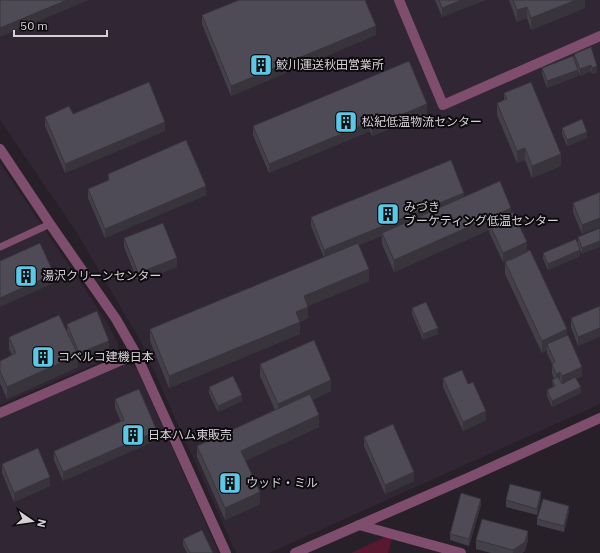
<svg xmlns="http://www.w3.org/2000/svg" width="600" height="553" viewBox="0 0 600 553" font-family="'IBM Plex Sans','Noto Sans JP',sans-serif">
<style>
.built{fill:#312634}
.green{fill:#58182f}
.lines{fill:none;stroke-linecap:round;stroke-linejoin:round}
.service{stroke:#7f4d6d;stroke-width:7}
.minor{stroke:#7f4d6d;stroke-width:10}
.tertiary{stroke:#7f4d6d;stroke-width:10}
.wall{fill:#44404a}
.shaded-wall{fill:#37343c}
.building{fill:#4f4b56;stroke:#37343c}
.labels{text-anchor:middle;stroke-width:4;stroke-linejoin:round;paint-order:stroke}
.poi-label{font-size:12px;fill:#d5d0d6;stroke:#0e0b0f;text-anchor:start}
</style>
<rect width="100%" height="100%" fill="#272028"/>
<!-- built -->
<path class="built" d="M0,0H600V404L269,553H236L140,340L77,233L0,120Z
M0,163L107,322L118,344V349L114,356L0,405Z
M123,365H131L137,369L219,553H0V418Z"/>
<!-- green -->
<path class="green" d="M385,537L392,539L388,553H351Z"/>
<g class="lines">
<!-- service -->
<path class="service" d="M0,247L50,224"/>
<!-- minor -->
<path class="minor" d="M399,0L443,105L600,36
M0,413L136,354
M359,525L461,553"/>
<!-- tertiary -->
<path class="tertiary" d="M0,149L50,224L116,319L136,354L226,553
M295,553L472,476L600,418"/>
</g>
<!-- wall -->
<path class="wall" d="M435,0H485L442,17Z
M509,0H585V8L531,30L527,18L517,22Z
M202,15L376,35L231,96L202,24Z
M591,47L597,72L592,74L591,71L580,76L578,71V76L547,88L542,74V68L574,59V54Z
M504,93L561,166L532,178L525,160L517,163L497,115V103L504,100Z
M73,114L165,131L65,173L45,126V117Z
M427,114L372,136L370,131L269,173L253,135V126Z
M562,128L587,138L567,146L562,134Z
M108,174L206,195L105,238L88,198V189L108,180Z
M600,192L582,234L573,212V203Z
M464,197L511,213L527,251L526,252L567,336L582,376L576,379L581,393L552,407L547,396V390L553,387L552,380L554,379L552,373V364L547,353V350L542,353L505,274V262L509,261V260L503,262L489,232V230L394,272L382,244V236L359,245L369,281L308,306V318L300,322V334L169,388L150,341V329L324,258L311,226V217Z
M600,228L582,254L580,250V256L548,270L543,259V253L578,243V237Z
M124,238L177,267L138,282L124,247Z
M600,306L578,346L571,327V318Z
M412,308L438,334L423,340L412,314Z
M67,324L109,350L79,362L78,360V367L7,399L0,383V361L12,355L9,349V337L67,331Z
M260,364L331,391L312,400L319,427L245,461L260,504L225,520L197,457V446L275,410L260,376Z
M443,378L468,384L486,420L463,431L443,387Z
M209,387L242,401L218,412L209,393Z
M115,399L157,440L63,481L54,460V451L121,422L115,408Z
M364,437L414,481L385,494L364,446Z
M2,464L50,486L14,502L2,473Z
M541,498L537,515L506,507V500Z
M481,505L469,546L450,540V534Z
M569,512L564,532L537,525V519Z
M183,539L213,553H187L183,545Z
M476,540H528L525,551L522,553H491L476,549Z"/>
<!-- shaded-wall -->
<path class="shaded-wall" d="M67,0H89L0,37V28Z
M462,0H485L442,17V8Z
M576,0H585V8L531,30V18Z
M527,7V18L517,22V10Z
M376,26V35L231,96V86Z
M591,65V71L580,76V69Z
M597,66V72L592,74V68Z
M578,70V76L547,88V81Z
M427,104V114L372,136V127Z
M165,122V131L65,173V164Z
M370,122V131L269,173V164Z
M587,132V138L567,146V140Z
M525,148V160L517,163V151Z
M561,154V166L532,178V166Z
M206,186V195L105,238V229Z
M464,193V202L382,233V236L324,259V250Z
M511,208V220L489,223V230L394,272V260Z
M600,218V227L582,234V225Z
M600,241V247L582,254V248Z
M527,242V251L503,262V253Z
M580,250V256L548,270V264Z
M177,258V267L138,282V273Z
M369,269V281L304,308V296Z
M54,274V283L0,307V298Z
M308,307V318L296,324V312Z
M300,322V334L169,388V376Z
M438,328V334L423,340V334Z
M600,328V337L578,346V337Z
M567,329V341L547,344V350L542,353V341Z
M109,341V350L79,362V353Z
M78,355V367L7,399V387Z
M582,367V376L562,385V376Z
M560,372V381L556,383V374Z
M331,380V391L278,416V404Z
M581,387V393L552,407V401Z
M242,395V401L218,412V406Z
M486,411V420L463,431V422Z
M319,415V427L241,463V451Z
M157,431V440L63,481V472Z
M414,472V481L385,494V485Z
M50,477V486L14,502V493Z
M260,492V504L225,520V508Z
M541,492V498L537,515V509Z
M481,499V505L469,546V539Z
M569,506V512L564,532V526Z
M528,531V540L525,551L522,553H513V550Z"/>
<!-- building -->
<path class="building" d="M0,0H67L0,28Z
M239,0H365L376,26L231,86L202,15Z
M439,0H462L442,8Z
M513,0H576L531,18L527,7L517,10Z
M591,47L597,66L592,68L591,65L580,69L574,54Z
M573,56L578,70L547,81L542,68Z
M409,61L427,104L372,127L370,122L269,164L253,126Z
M149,82L165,122L65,164L45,117L69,106L73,114Z
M531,82L561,154L532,166L525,148L517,151L497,103L507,99L504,93Z
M582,119L587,132L567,140L562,128Z
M186,140L206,186L105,229L88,189L109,180L108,174Z
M451,160L464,193L324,250L311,217Z
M500,181L511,208L394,260L382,233Z
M600,192V218L582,225L573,203Z
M513,212L527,242L503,253L489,223Z
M163,223L177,258L138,273L124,238Z
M600,228V241L582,248L578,237Z
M576,239L580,250L548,264L543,253Z
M40,243L54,274L0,298V261Z
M358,243L369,269L304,296L308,307L296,312L300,322L169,376L150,329Z
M530,250L567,329L542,341L505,262Z
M526,251L527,252L510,260L509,259Z
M426,302L438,328L423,334L412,308Z
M600,306V328L578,337L571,318Z
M97,311L109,341L79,353L67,324Z
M59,315L78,355L7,387L0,371V361L16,353L9,337Z
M568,335L582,367L562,376L560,372L556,374L552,364L555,362L547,344Z
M314,340L331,380L278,404L260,364Z
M462,370L468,384L473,382L486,411L463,422L443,378Z
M233,376L242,395L218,406L209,387Z
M558,377L562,384L575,377L581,387L552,401L547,390L555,386L552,380Z
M139,389L157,431L63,472L54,451L124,420L115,399Z
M310,394L319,415L241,451L260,492L225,508L197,446Z
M393,424L414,472L385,485L364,437Z
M38,448L50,477L14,493L2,464Z
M510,484L541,492L537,509L506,500Z
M461,493L481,499L469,539L450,534Z
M543,499L569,506L564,526L537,519Z
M482,519L528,531L525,542L513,550L476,540Z
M202,530L213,553H190L183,539Z"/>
<!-- icons -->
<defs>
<g id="building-square" transform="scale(1.15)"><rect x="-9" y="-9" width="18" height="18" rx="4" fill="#5ac8e6" stroke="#0e0b0f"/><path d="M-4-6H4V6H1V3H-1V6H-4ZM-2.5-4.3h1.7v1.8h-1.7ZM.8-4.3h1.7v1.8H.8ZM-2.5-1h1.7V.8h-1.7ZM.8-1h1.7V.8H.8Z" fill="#111"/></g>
</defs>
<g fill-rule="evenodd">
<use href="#building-square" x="261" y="65"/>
<use href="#building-square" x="346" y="122"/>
<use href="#building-square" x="388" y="214"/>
<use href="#building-square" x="26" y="276"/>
<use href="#building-square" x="43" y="357"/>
<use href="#building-square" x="133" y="435"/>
<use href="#building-square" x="230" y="483"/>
</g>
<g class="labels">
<!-- poi labels -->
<g class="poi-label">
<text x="276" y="69">鮫川運送秋田営業所</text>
<text x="362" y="126">松紀低温物流センター</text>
<text x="404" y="211">みづき<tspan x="404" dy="14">ブーケティング低温センター</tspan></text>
<text x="42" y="280">湯沢クリーンセンター</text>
<text x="58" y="361">コベルコ建機日本</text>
<text x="148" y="439">日本ハム東販売</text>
<text x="246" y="487">ウッド・ミル</text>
</g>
</g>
<!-- north arrow -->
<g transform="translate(32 521) rotate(103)" stroke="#0e0b0f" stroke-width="3" paint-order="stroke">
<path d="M0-3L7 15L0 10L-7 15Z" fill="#d5d0d6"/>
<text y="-6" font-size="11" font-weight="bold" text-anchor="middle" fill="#d5d0d6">N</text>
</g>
<!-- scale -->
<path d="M14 30v6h93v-6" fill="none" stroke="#d5d0d6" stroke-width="2"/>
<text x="20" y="30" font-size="12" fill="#d5d0d6" stroke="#0e0b0f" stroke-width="3" paint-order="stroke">50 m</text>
</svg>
